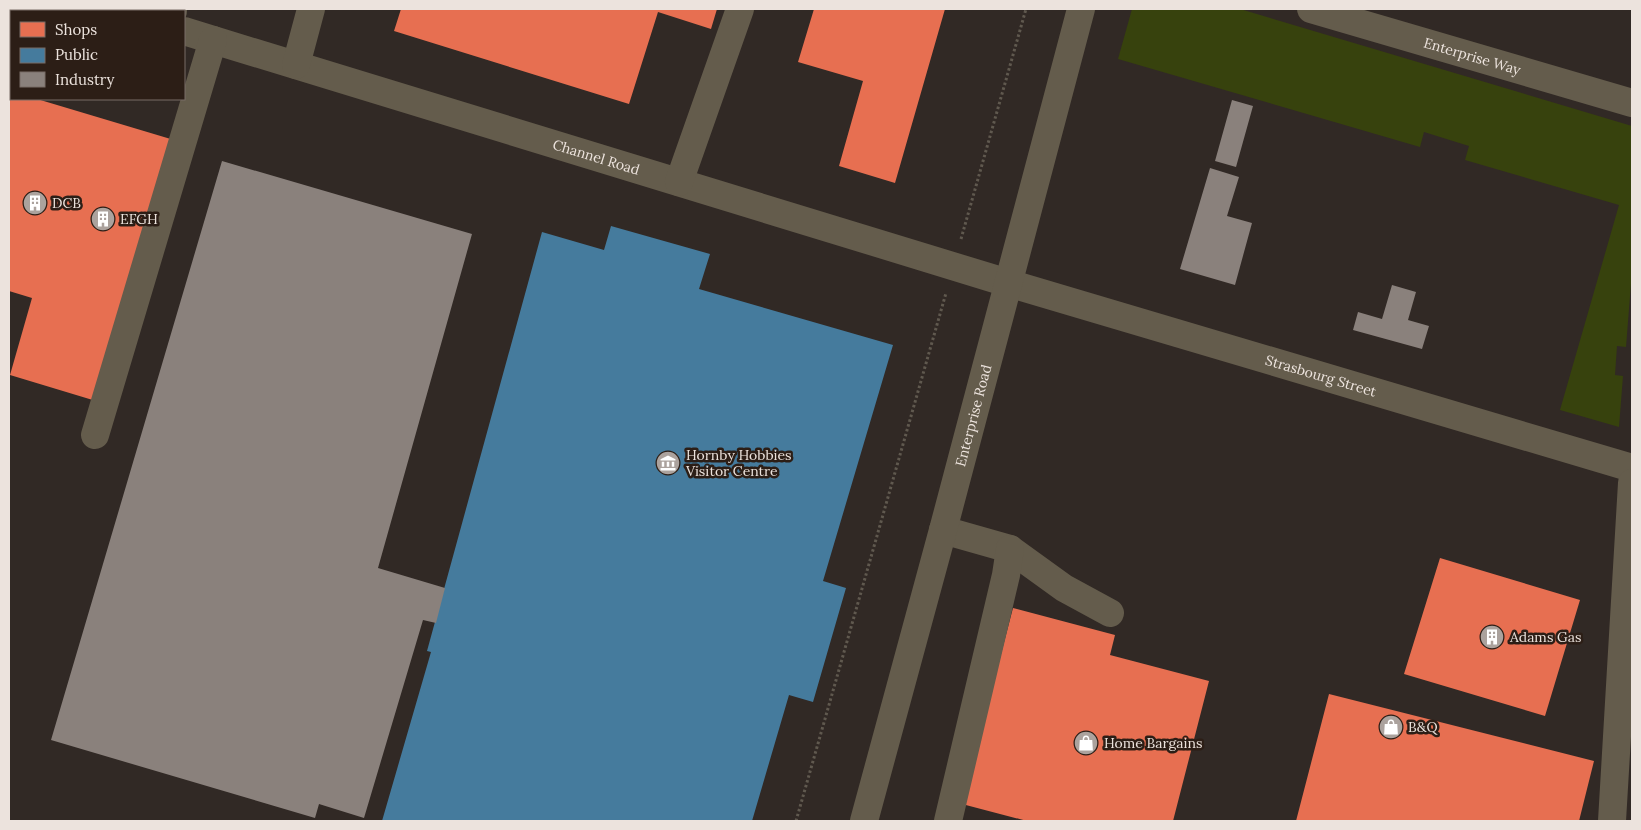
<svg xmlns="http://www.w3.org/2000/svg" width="1641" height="830" viewBox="0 0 1641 830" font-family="Lora,serif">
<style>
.green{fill:#37420d}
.shops{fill:#e76f51}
.public{fill:#457b9d}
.industry{fill:#8a817c}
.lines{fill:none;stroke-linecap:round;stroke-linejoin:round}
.path{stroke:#60594f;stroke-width:3;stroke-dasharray:2.5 2.5;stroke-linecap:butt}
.minor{stroke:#645c4c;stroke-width:28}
.labels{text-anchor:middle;stroke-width:5;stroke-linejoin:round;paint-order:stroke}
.street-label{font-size:14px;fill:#ece3dd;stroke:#2c1e16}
.poi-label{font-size:14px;fill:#ece3dd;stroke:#2c1e16;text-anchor:start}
</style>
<rect width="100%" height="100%" fill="#312925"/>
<!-- green -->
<path class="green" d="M1132,9H1240L1632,126V271L1626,347L1617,346L1615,375L1623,376L1619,427L1560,410L1619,205L1465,160L1469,146L1424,132L1420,147L1118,59Z"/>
<!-- shops -->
<path class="shops" d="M401,9H717L711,29L658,12L629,104L394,31Z
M814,9H945L895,183L839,166L863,81L798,62Z
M9,90L11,91V99H37L174,140L96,401L10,375L32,298L9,291Z
M1440,558L1580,600L1545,716L1404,674Z
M1013,608L1115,635L1110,655L1209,681L1173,821H1027L962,804Z
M1329,694L1594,761L1579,821H1296Z"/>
<!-- public -->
<path class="public" d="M611,226L710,254L699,289L893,345L823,581L846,588L813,702L789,695L752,821H382L431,652L427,651L542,232L604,250Z"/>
<!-- industry -->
<path class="industry" d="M1232,100L1253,106L1236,167L1215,161Z
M222,161L472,234L378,568L445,588L436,623L423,620L364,818L319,804L315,818L51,740Z
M1210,168L1239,177L1227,216L1252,223L1235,285L1180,269Z
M1392,285L1416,292L1408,320L1429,326L1422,349L1353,330L1358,312L1382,319Z"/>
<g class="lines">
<!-- path -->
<path class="path" d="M961,239L1026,9
M796,821L946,293"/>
<!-- minor -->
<g class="minor">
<path d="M111,9L119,11"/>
<path id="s1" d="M1311,9L1632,103"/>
<path d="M36,11L39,9"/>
<path d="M173,11V9"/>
<path id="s2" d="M184,31L1008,283L1632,468"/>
<path d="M9,49L11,44"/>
<path d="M296,65L311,9"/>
<path d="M679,182L740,9"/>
<path d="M95,435L213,40"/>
<path d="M943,530L1010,549L1064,588L1110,613"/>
<path id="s3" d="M864,821L943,530L1081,9"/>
<path d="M948,821L1006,575L1010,549"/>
<path d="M1612,821L1632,483"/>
</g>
</g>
<!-- icons -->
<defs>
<g id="building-disc" transform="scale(1.25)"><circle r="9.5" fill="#aba29d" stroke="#2c1e16"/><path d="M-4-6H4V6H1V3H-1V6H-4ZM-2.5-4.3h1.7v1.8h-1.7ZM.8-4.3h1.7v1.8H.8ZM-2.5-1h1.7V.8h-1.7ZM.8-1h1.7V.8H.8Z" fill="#fff"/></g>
<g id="museum-disc" transform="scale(1.25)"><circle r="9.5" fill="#aba29d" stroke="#2c1e16"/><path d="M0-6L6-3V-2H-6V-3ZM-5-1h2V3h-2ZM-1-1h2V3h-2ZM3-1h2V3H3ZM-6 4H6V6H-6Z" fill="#fff"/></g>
<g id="shop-disc" transform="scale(1.25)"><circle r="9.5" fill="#aba29d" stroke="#2c1e16"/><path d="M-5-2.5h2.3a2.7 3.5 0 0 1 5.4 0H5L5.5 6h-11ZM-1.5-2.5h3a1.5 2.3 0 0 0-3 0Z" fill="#fff"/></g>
</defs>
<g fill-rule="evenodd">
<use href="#building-disc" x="35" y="203"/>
<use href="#building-disc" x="103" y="219"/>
<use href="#museum-disc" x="668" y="463"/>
<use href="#building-disc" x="1492" y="637"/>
<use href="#shop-disc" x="1391" y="727"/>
<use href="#shop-disc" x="1086" y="743"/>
</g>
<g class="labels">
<!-- street labels -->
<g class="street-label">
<text dy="5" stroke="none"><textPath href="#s1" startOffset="168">Enterprise Way</textPath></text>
<text dy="5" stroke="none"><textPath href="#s2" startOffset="431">Channel Road</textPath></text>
<text dy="5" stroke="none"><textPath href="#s2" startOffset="1188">Strasbourg Street</textPath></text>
<text dy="5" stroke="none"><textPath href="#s3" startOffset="420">Enterprise Road</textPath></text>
</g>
<!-- poi labels -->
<g class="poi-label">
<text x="52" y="208">DCB</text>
<text x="120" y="224">EFGH</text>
<text x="686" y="460">Hornby Hobbies<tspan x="686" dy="16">Visitor Centre</tspan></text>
<text x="1510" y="642">Adams Gas</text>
<text x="1408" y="732">B&amp;Q</text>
<text x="1104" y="748">Home Bargains</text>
</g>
</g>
<!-- border -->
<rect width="1641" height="830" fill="none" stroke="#ece3dd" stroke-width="20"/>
<!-- legend -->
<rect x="10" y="10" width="175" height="90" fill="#2c1e16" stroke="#796d66"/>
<rect x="20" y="22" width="25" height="15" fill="#e76f51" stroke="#796d66"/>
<text x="55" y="35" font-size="15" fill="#ece3dd">Shops</text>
<rect x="20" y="48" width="25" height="15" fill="#457b9d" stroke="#796d66"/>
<text x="55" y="60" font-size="15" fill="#ece3dd">Public</text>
<rect x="20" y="72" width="25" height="15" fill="#8a817c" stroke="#796d66"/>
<text x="55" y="85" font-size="15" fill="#ece3dd">Industry</text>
</svg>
